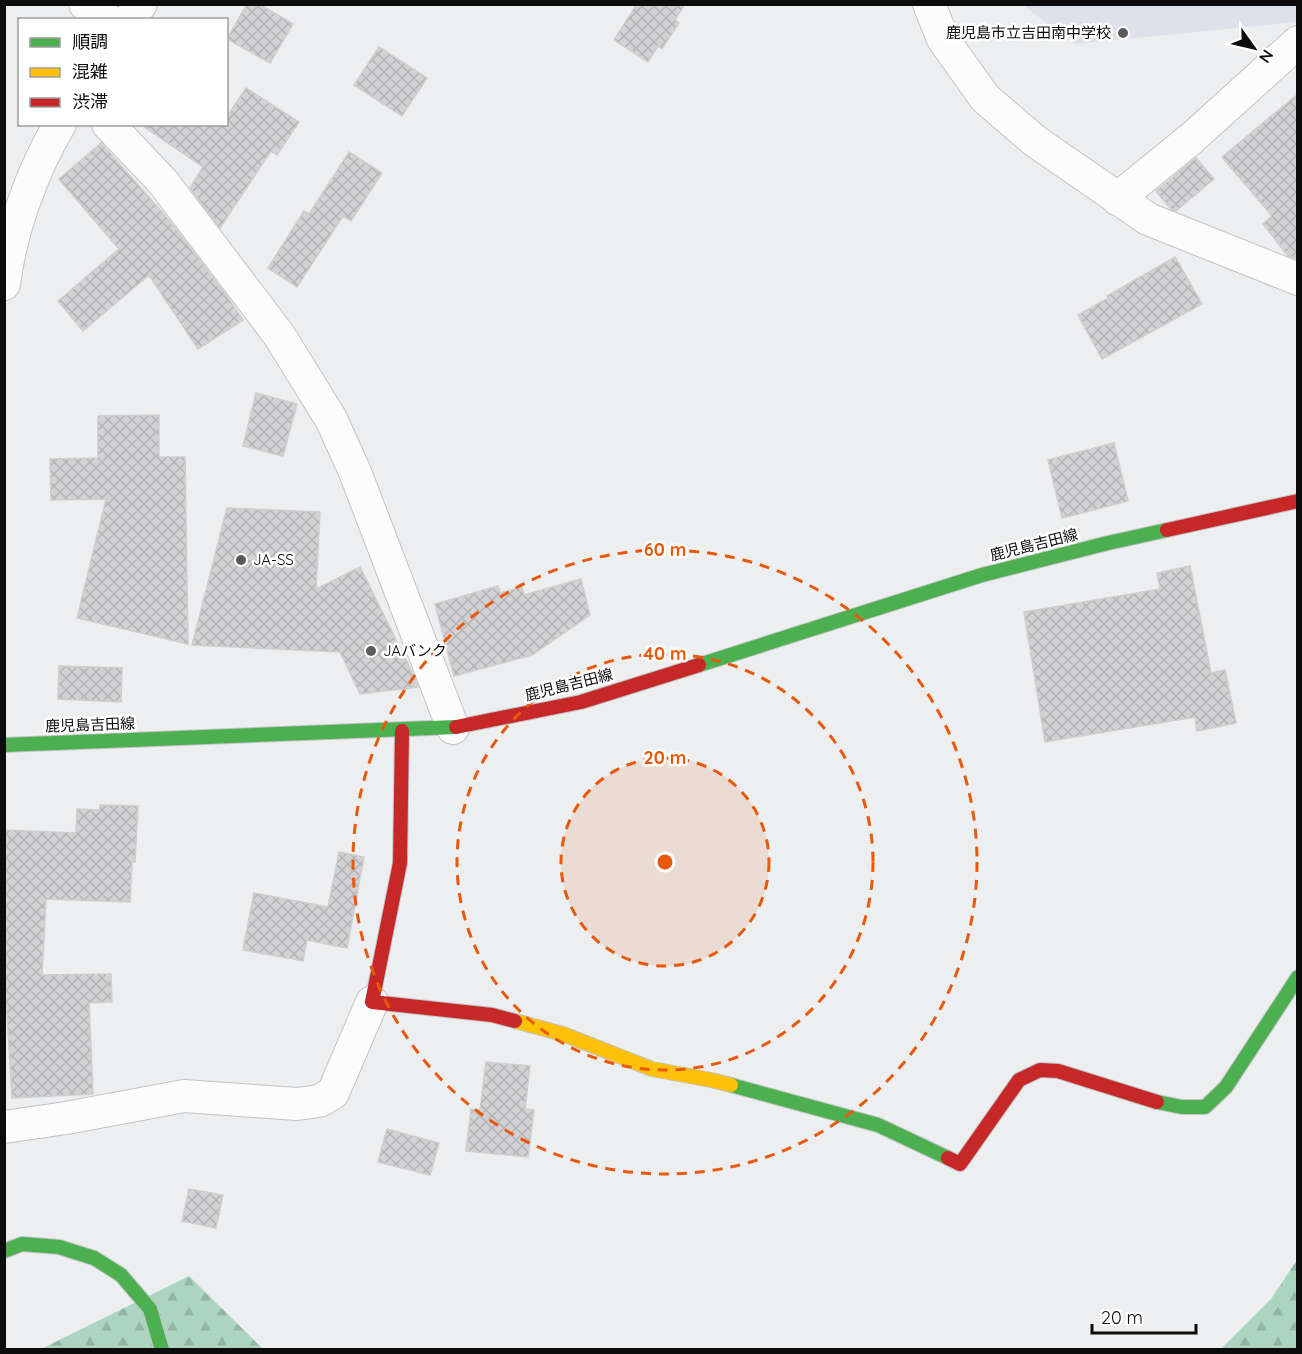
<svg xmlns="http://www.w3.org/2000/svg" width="1302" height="1354" viewBox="0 0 1302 1354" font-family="Quicksand,'Noto Sans JP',sans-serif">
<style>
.built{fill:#dde1e8}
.forest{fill:url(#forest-firs)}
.building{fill:url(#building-cross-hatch);stroke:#cececf;stroke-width:1.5}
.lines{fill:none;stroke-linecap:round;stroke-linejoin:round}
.street-casing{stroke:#c2c3c5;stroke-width:34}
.fast-casing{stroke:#c2c3c5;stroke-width:16}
.slow-casing{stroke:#c2c3c5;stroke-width:16}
.jam-casing{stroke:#c2c3c5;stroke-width:16}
.street{stroke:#fcfcfd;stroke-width:32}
.fast{stroke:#4caf50;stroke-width:14}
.slow{stroke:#ffc107;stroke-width:14}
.jam{stroke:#c62828;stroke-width:14}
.ring{fill:none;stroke:#e8590c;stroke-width:3;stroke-dasharray:10 8}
.poi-dot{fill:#5a5b5c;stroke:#fff;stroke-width:2}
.labels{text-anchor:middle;stroke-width:5;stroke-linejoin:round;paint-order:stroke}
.poi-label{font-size:15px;fill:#0c0c0d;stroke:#fff;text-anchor:start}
.street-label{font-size:15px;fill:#0c0c0d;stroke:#fff}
.centre{fill:#e8590c;stroke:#fff;stroke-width:3}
.ring-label{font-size:18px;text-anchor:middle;font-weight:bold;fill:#e8590c;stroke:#fff;stroke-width:5;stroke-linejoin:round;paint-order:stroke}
</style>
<defs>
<pattern id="forest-firs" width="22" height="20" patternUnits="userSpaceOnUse" patternTransform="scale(1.5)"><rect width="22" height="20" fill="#abd4c1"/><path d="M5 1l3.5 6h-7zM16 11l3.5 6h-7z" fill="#92b5a5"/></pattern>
<pattern id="building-cross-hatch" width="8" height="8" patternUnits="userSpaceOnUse" patternTransform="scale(1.5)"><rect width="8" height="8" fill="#d2d2d4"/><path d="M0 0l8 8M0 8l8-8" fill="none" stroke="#b3b3b5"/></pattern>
</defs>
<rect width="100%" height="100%" fill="#eceef0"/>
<!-- built -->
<path class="built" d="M1023,5H1297V22L1075,44Z"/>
<!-- forest -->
<path class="forest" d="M1297,1260V1349H1221L1271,1299Z
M189,1276L263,1349L39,1350Z"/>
<!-- building -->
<path class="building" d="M247,4H259L293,24L270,63L227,39Z
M637,4H685L675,20L679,23L662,49L658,46L648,62L614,40Z
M379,47L427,78L402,116L354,85Z
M246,88L299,122L277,155L271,151L220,228L190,188L203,167L140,124H226V118Z
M1298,94V259L1288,256L1263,224L1272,216L1222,157Z
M101,143L169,220L226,295L243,320L198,349L149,275L83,331L58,301L119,249L59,179Z
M349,152L382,173L351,221L343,216L297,287L268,268L304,211L309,214Z
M1196,158L1214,179L1176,211L1171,209L1156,191Z
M1175,257L1202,304L1102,359L1078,315L1108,298L1107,296Z
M256,393L297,404L283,456L243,446Z
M159,415V457H185L188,644L77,618L106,499L51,500L50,459L98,458V416Z
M1114,443L1128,501L1062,518L1048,460Z
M227,508L320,512L316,589L360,567L412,672L418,687L360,694L340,652L192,645Z
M1190,566L1211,673L1225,670L1236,723L1197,731L1195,717L1045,742L1024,612L1160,589L1157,573Z
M581,579L590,615L532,655L454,676L435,604L498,586L500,593L522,587L524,595Z
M59,666L122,668L121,702L58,699Z
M100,805L138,806L135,862H132L130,902L46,899L42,975L111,974L112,1002L89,1003L93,1094L12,1098L7,1013H4V830L76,833L77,809L100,810Z
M339,852L364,857L347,948L307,940L303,961L243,950L254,893L328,907Z
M486,1062L530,1066L525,1109L534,1110L528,1157L466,1151L471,1109L480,1110Z
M387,1129L439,1143L430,1175L378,1162Z
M189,1189L223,1195L216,1228L182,1221Z"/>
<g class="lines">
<!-- street casing -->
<g class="street-casing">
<path id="street" d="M85,4L108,20
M929,4L943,39L985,98L1035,141L1148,219L1298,279
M129,20L141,4
M108,124L163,182L279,335L331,419L355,472L453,728
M1117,199L1192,138L1298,42
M4,284C11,230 32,171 60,124
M4,1127L66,1118L184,1096L297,1104L319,1101L333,1093L372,1002"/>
</g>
<!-- fast casing -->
<g class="fast-casing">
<path id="fast" d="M699,665L982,575L1108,543L1167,530
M4,745L456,727
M731,1085L878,1125L948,1158
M1157,1102L1182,1107H1205L1226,1087L1298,977
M4,1251L22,1244L59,1247L94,1258L121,1275L150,1309L162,1350"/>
</g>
<!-- slow casing -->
<g class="slow-casing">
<path id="slow" d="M515,1021L563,1034L652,1069L711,1080L731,1085"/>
</g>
<!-- jam casing -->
<g class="jam-casing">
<path id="jam" d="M1167,530L1298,501
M456,727L581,702L699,665
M402,731L400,863L372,1002L492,1015L515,1021
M948,1158L960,1164L1019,1080L1040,1070L1058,1071L1157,1102"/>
</g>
<!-- street -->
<use href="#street" class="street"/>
<!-- fast -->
<use href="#fast" class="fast"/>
<!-- slow -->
<use href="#slow" class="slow"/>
<!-- jam -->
<use href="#jam" class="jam"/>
</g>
<!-- distance rings -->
<circle cx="665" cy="862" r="104" fill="#e8590c" fill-opacity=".12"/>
<g class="ring">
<circle cx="665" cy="862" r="104"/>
<circle cx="665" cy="862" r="208"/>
<circle cx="665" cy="862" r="312"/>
</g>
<!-- markers -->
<g class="poi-dot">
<circle cx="1123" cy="33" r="6"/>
<circle cx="241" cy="560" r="6"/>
<circle cx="371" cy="651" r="6"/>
</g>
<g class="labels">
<!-- poi labels -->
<g class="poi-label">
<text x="1111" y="38" text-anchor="end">鹿児島市立吉田南中学校</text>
<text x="253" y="565">JA-SS</text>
<text x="383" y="656">JAバンク</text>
</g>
<!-- street labels -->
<g class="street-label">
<text transform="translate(1034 545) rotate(-14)" y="5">鹿児島吉田線</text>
<text transform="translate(569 685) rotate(-14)" y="5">鹿児島吉田線</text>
<text transform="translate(90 725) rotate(-2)" y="5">鹿児島吉田線</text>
</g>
</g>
<circle cx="665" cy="862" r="9" class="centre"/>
<g class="ring-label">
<text x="665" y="556">60 m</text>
<text x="665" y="660">40 m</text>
<text x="665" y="764">20 m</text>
</g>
<!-- border -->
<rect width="1302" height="1354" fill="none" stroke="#0c0c0d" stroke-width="12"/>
<!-- legend -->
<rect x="18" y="18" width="210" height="108" fill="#ffffff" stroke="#9e9e9e" stroke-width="1.5"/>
<rect x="30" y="38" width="30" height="9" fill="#4caf50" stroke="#9e9e9e" stroke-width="1.5"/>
<text x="72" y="48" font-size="18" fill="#0c0c0d">順調</text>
<rect x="30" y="68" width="30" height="9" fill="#ffc107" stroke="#9e9e9e" stroke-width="1.5"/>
<text x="72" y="78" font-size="18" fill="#0c0c0d">混雑</text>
<rect x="30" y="98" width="30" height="9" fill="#c62828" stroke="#9e9e9e" stroke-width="1.5"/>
<text x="72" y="108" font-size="18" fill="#0c0c0d">渋滞</text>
<!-- north arrow -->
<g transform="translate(1254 48) rotate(124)" stroke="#ffffff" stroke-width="4.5" paint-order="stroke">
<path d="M0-4.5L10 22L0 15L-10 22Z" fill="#0c0c0d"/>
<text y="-9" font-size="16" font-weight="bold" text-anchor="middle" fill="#0c0c0d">N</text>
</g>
<!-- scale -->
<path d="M1092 1324v9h104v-9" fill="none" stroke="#0c0c0d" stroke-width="3"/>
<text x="1101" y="1324" font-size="18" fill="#0c0c0d" stroke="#ffffff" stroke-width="4.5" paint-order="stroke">20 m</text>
</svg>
